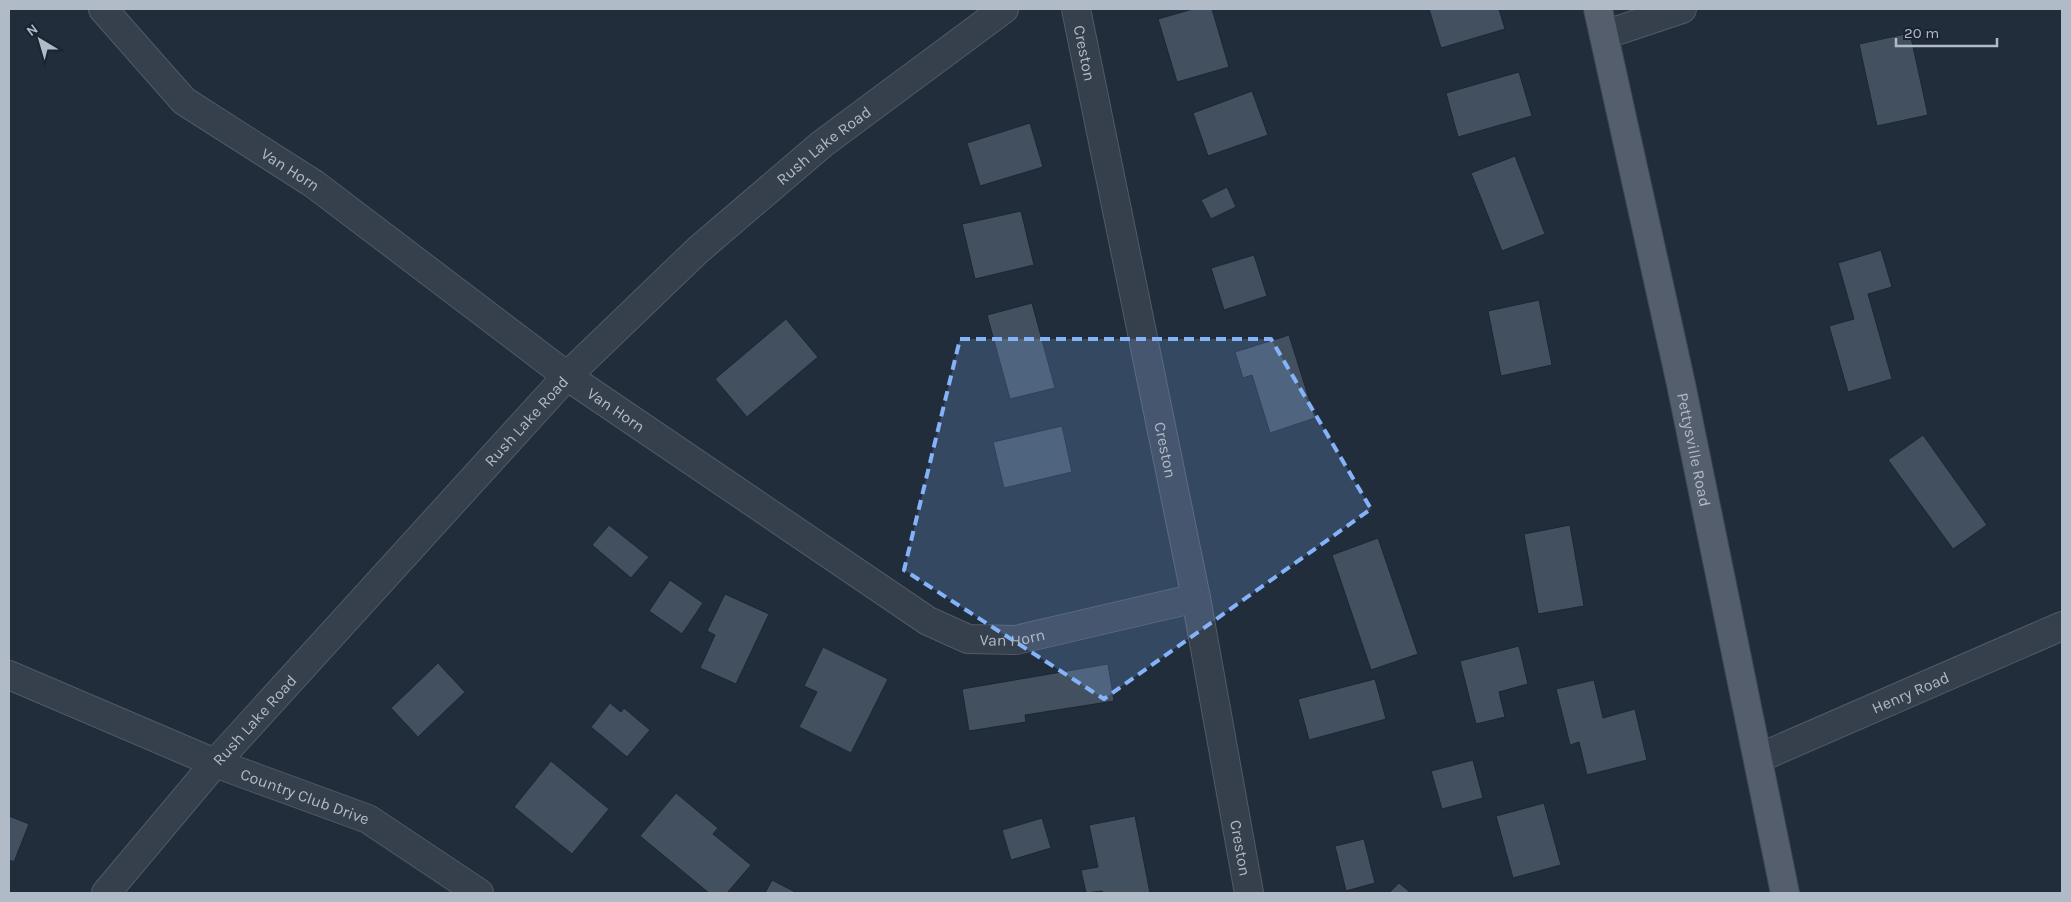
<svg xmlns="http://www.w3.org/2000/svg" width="2071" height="902" viewBox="0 0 2071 902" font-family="Karla,sans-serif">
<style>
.building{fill:#435060;stroke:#1d2632}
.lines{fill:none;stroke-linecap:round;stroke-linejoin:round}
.minor-casing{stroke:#515a66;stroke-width:30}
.major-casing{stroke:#3f4854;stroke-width:30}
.minor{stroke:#363f4c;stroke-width:28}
.major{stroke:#545e6c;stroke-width:28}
.marked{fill:#84b3f9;fill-opacity:0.2;stroke:#84b3f9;stroke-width:4;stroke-dasharray:10 6;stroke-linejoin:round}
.labels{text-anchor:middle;stroke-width:5;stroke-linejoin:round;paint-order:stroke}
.street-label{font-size:16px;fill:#b1bac7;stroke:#1b2430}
</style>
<rect width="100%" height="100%" fill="#222d3b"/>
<!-- building -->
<path class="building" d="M1193,9H1212L1229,67L1177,82L1158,19Z
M1429,9H1499L1505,29L1441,48Z
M1910,33L1928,115L1877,126L1859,44Z
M1519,72L1532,116L1458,137L1446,93Z
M1252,91L1268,135L1208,156L1193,113Z
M1030,123L1043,167L980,186L967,143Z
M1515,156L1545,234L1502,251L1471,173Z
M1227,187L1236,207L1211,219L1201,200Z
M1021,211L1034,265L975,279L962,224Z
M1881,250L1892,287L1868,294L1892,379L1848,392L1829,326L1854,319L1838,263Z
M1254,255L1267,296L1224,310L1211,268Z
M1539,300L1552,365L1501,376L1488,311Z
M1032,303L1055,388L1010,399L987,315Z
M786,319L818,357L747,417L715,379Z
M1289,335L1315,418L1270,433L1252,375L1243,378L1235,352Z
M1062,426L1072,472L1004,488L993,442Z
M1923,435L1987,525L1953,549L1888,460Z
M609,525L649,557L631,578L592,545Z
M1570,525L1584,606L1538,614L1524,534Z
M1378,538L1418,654L1371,670L1332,555Z
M670,580L703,603L682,634L649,611Z
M725,594L769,614L736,684L700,668L715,635L707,631Z
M1519,646L1528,684L1499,692L1505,717L1476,724L1460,661Z
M823,647L888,679L851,753L799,727L817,692L804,686Z
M438,663L465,692L418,737L391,708Z
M1108,664L1114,701L1025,715L1026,722L969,731L962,689Z
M1375,679L1386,719L1309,740L1298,699Z
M1594,680L1603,718L1635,709L1647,760L1587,775L1579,742L1570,745L1556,689Z
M610,703L621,712L624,708L650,730L627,757L591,727Z
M1473,760L1483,798L1442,809L1431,771Z
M551,761L609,809L572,854L514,807Z
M676,793L718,828L713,834L751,865L727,893H709L640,836Z
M1544,803L1561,865L1513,878L1496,816Z
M9,816L29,824L14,862L9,860Z
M1135,816L1150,893H1103L1102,891L1086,893L1081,870L1098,867L1089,825Z
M1042,818L1051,848L1011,860L1002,830Z
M1364,839L1375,883L1346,891L1335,846Z
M772,880L797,893H765Z
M1399,883L1411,893H1389Z"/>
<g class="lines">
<!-- minor casing -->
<g class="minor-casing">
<g id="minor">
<path id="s1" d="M103,9L184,101L314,184L567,376L928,621L968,639L1016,640L1196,598"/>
<path id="s2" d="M1076,9L1196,598L1249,893"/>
<path d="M1604,35L1682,9"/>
<path id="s3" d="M9,675L215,763L368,819L479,893"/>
<path id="s4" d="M1759,758L2062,626"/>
<path id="s5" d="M106,893L215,763L567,376L698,250L822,144L1004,9"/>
</g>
</g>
<!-- major casing -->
<g class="major-casing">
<g id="major">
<path id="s6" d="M1598,9L1681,384L1785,893"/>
</g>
</g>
<!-- minor -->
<use href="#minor" class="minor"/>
<!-- major -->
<use href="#major" class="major"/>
</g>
<!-- marked area -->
<path class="marked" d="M960,339H1271L1371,509L1104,699L904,570Z"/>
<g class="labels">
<!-- street labels -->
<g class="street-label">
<text dy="6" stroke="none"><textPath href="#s2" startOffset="45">Creston</textPath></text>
<text dy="6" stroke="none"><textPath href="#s5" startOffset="1038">Rush Lake Road</textPath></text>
<text dy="6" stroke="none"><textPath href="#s1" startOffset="249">Van Horn</textPath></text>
<text dy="6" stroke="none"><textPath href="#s1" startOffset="654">Van Horn</textPath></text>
<text dy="6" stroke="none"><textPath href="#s5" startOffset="632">Rush Lake Road</textPath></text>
<text dy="6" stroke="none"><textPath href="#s2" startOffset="450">Creston</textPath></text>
<text dy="6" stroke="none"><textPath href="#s6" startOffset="451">Pettysville Road</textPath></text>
<text dy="6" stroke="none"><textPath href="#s1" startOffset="1119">Van Horn</textPath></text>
<text dy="6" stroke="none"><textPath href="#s4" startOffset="165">Henry Road</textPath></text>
<text dy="6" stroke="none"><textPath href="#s5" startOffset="228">Rush Lake Road</textPath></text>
<text dy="6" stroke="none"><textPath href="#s3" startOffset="320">Country Club Drive</textPath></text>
<text dy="6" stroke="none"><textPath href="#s2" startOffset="855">Creston</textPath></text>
</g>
</g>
<!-- border -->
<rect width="2071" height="902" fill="none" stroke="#b1bac7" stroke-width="20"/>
<!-- north arrow -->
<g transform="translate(40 40) rotate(322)" stroke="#1b2430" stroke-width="4" paint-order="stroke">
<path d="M0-4L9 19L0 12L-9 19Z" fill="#b1bac7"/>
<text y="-8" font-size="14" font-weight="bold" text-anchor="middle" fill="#b1bac7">N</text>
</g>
<!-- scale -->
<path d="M1896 38v8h101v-8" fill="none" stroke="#b1bac7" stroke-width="2.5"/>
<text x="1904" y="38" font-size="15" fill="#b1bac7" stroke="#1b2430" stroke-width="4" paint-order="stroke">20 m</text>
</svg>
